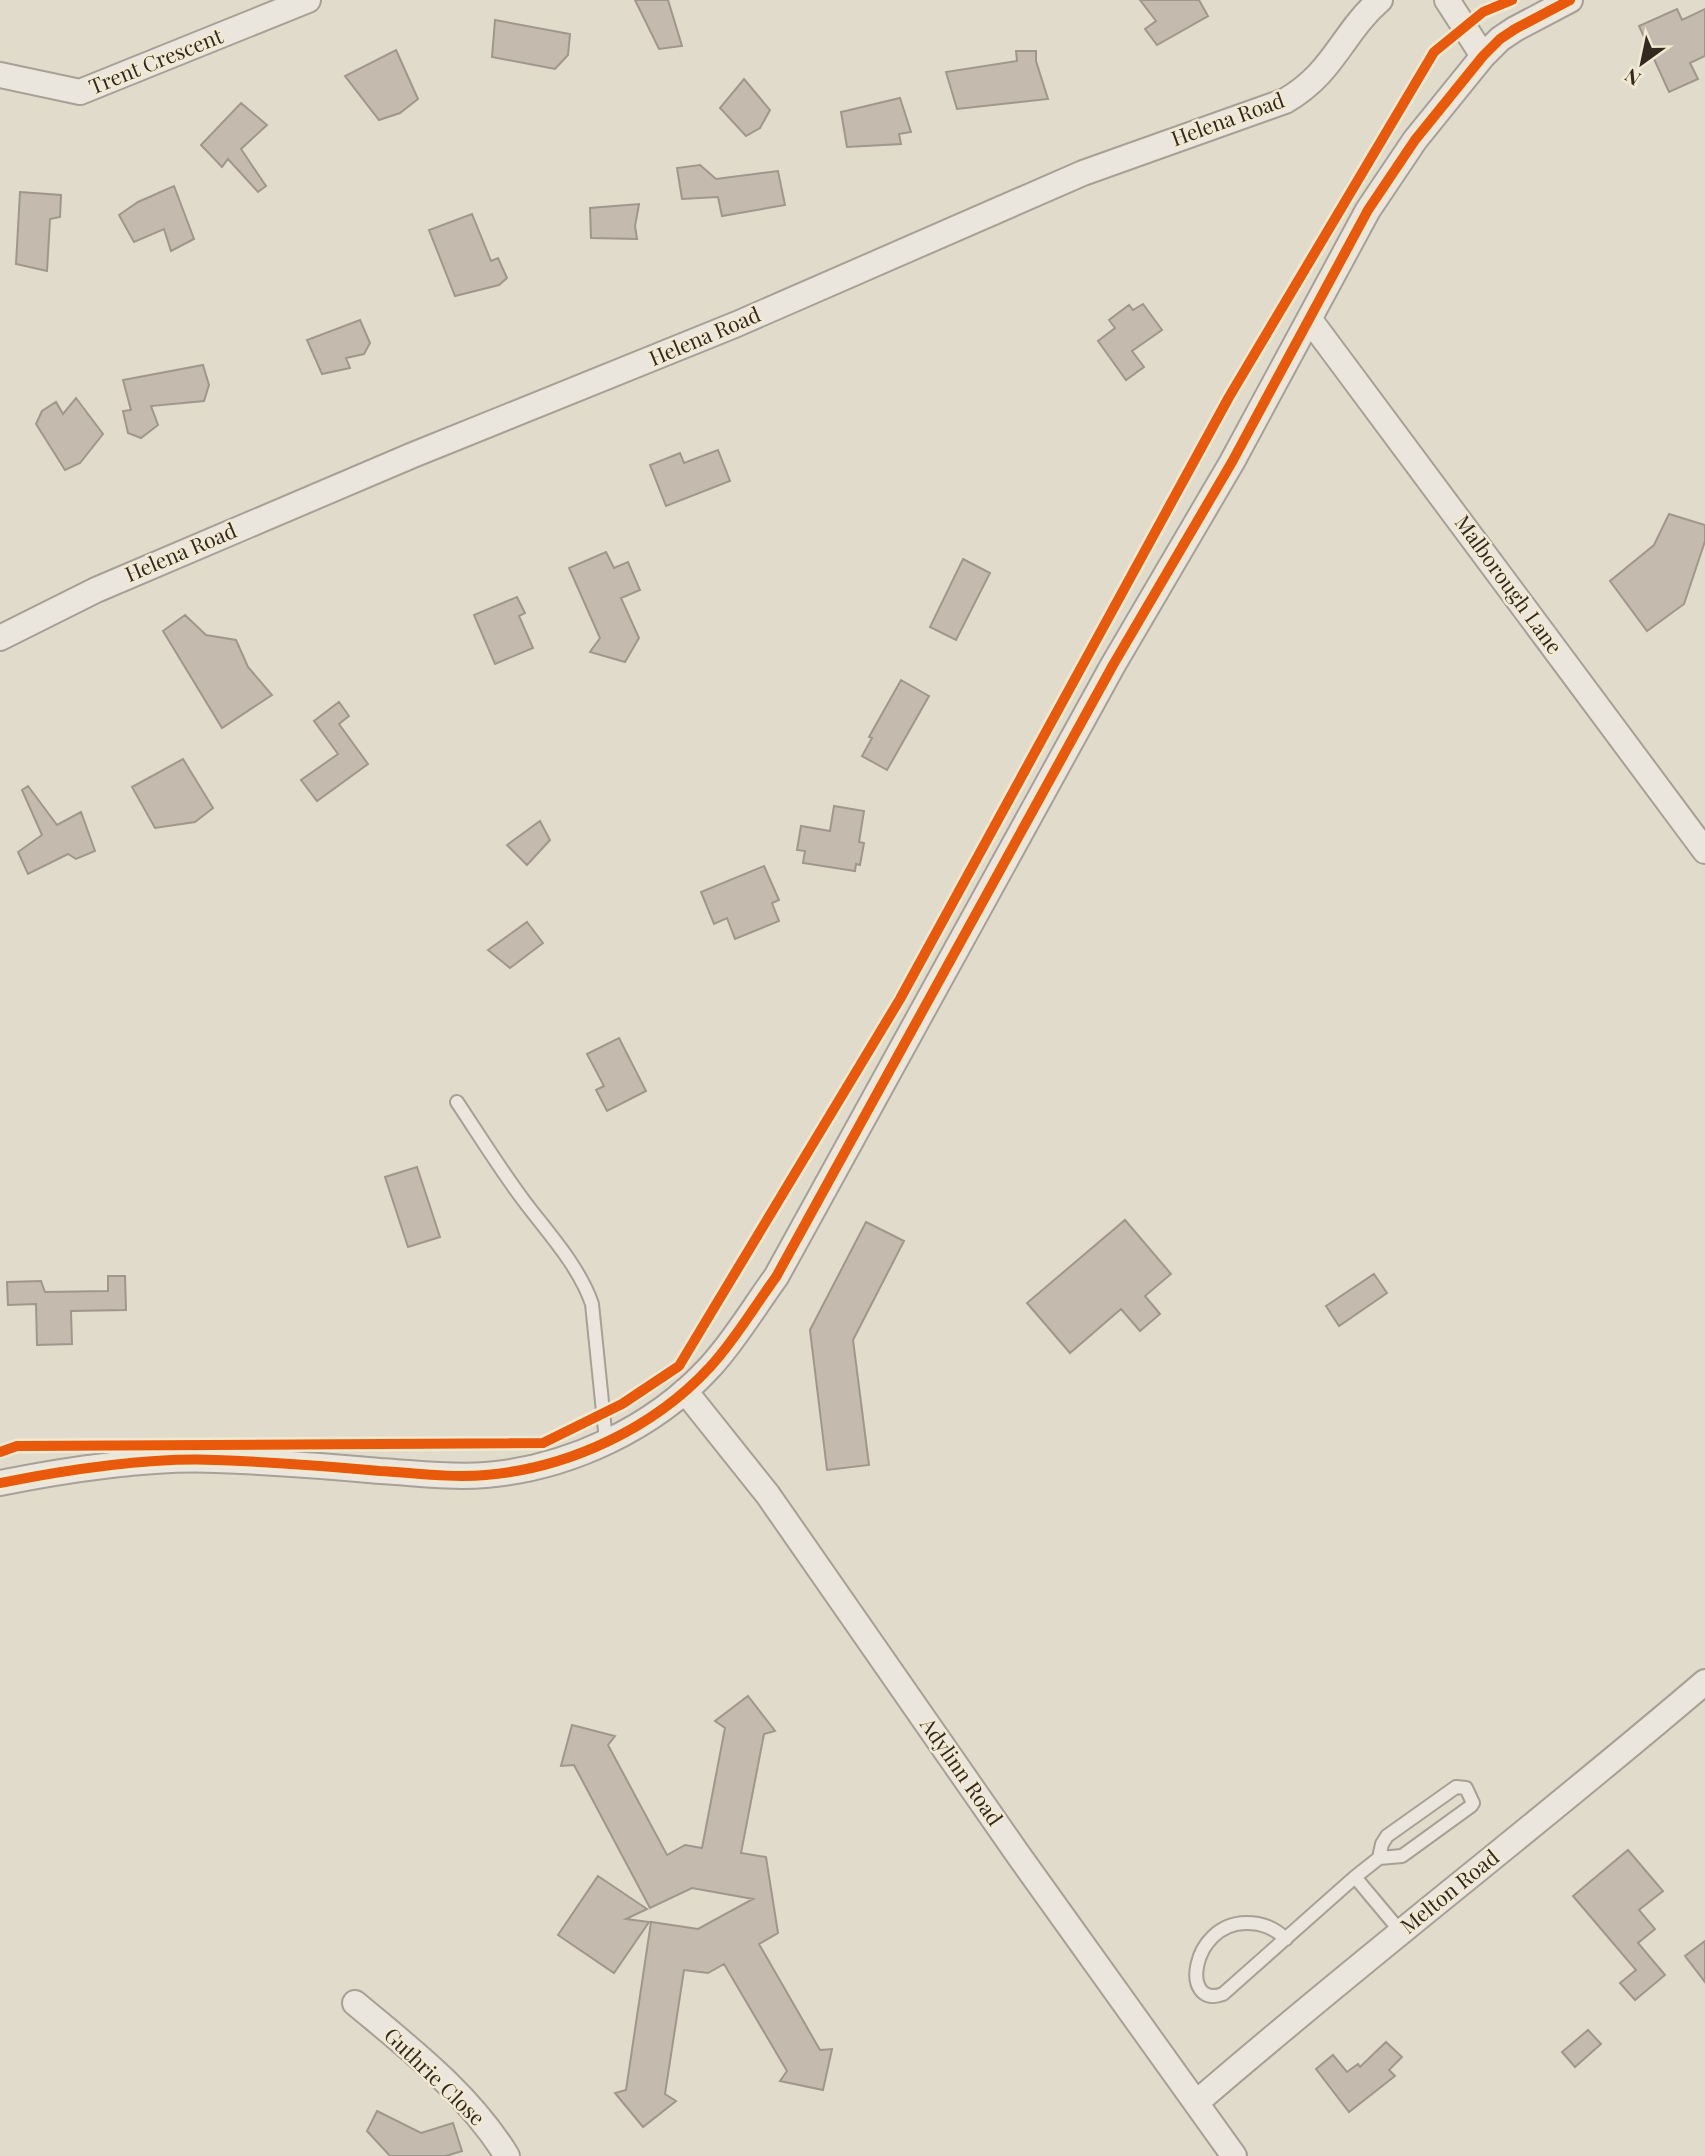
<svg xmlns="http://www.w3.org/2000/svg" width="1705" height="2156" viewBox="0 0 1705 2156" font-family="'Playfair Display',serif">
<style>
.building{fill:#c4baad;stroke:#a0978c;stroke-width:2}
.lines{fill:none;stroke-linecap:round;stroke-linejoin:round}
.lane-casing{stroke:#a6a095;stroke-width:16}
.street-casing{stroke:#a6a095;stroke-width:28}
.lane{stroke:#eae6dd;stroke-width:12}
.street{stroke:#eae6dd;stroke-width:24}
.cycleway-casing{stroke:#f1e9d2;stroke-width:15}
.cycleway{stroke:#e8590c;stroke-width:10}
.labels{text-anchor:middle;stroke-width:5;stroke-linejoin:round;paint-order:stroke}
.street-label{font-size:21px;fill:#33291f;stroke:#f1e9d2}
</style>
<rect width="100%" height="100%" fill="#e1dbcc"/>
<!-- building -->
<path class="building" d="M635,0H668L682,46L659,49Z
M1140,0H1199L1208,16L1157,45L1145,29L1156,21Z
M1677,9L1682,20L1705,9V56L1690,63L1698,79L1669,92L1639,26Z
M495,20L570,34L568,55L555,69L492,57Z
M396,50L418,99L400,113L379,120L345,76Z
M1016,51H1036V61L1048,99L957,109L946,72L1017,61Z
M744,79L770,110L760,128L746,136L720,108Z
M900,98L911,132L899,134L901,144L847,147L841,112Z
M241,103L267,125L241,149L266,186L258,192L228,159L222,167L201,145Z
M700,165L716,179L778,171L785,205L722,216L718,197L682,199L677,168Z
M174,186L194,239L171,251L164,229L134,242L119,215L138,202Z
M20,192L61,195L60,217L50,219L47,271L16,264Z
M639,204L635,226L637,239L591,238L590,208Z
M472,214L491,261L498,258L507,278L499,285L455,296L429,230Z
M1143,304L1162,330L1132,351L1144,367L1126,380L1098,341L1115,328L1109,320L1129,305L1133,310Z
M360,320L370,343L364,354L346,358L350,368L322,374L307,340Z
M203,365L209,385L204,401L151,406L158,425L141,438L128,433L123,411L131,410L123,380Z
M76,398L103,434L80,463L65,470L36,424L42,411L56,402L63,414Z
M718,450L730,481L666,506L650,465L680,453L684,463Z
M1669,514L1705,525V541L1684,604L1647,631L1610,581L1654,545Z
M606,552L614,568L628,562L640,590L621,598L639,638L625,662L590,652L600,638L569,568Z
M963,559L990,573L956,640L930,627Z
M517,597L525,613L519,616L533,648L495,664L474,615Z
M185,615L206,635L236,640L248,667L272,695L222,728L163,631Z
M901,680L929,696L887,770L862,756L872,738L869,737Z
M339,702L349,716L339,724L368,764L317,801L301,780L338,754L314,721Z
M183,759L213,808L195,822L155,828L132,787Z
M28,786L57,825L81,812L95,851L76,859L68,854L28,874L18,852L42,835L22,790Z
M834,806L864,811L859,842L864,843L860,865L856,864L855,871L803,863L805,851L797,850L801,826L830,831Z
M540,821L550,840L527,865L507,845Z
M764,866L779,900L772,903L779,921L735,939L727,918L714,924L701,892Z
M527,922L543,943L510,968L488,950Z
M619,1038L646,1091L607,1111L596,1090L604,1086L587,1054Z
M417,1167L440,1237L408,1247L385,1177Z
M1125,1220L1171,1274L1145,1296L1160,1314L1140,1331L1121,1309L1070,1353L1027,1303Z
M866,1222L904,1241L853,1340L869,1465L827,1470L810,1330Z
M1374,1274L1387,1293L1339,1326L1326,1306Z
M108,1276H125L126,1310L71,1311L72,1344L37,1345L36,1304L8,1305L7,1282L41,1281L45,1292L108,1291Z
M748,1696L775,1731L764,1734L741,1853L766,1857L778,1933L759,1944L820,2050L832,2049L823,2090L780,2081L787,2071L724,1964L708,1973L684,1970L665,2094L676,2101L643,2127L615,2093L626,2090L651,1922L698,1929L753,1899L692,1888L650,1908L574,1765L561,1766L572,1725L615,1736L608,1745L667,1855L685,1845L702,1848L725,1728L715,1721Z
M1628,1850L1663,1891L1639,1910L1655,1929L1638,1943L1665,1975L1635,2000L1620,1983L1636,1970L1573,1896Z
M598,1876L647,1909L626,1919L649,1922L614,1973L558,1935Z
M1705,1941V1982L1685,1956Z
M1588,2030L1601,2044L1575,2067L1562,2052Z
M1386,2042L1402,2057L1389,2070L1395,2076L1349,2112L1316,2069L1333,2055L1347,2072L1358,2064L1360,2067Z
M377,2111L421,2133L453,2123L462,2151L446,2156H390L367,2131Z"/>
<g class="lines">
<!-- lane casing -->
<g class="lane-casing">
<path id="lane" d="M457,1102C479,1135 500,1169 524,1201C548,1233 579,1266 592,1304L606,1441
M1379,1858L1382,1844L1387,1836L1456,1787L1466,1788L1473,1803L1471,1806L1402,1856L1379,1858L1355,1877L1401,1932
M1286,1939C1274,1928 1263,1923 1246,1923C1190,1924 1180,2010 1223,1994L1355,1877"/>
</g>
<!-- street casing -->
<g class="street-casing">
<path id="street" d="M1447,0L1483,56
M0,75L80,92L308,0
M1310,320L1705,851
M0,638L96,590L413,455L737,324L1083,173L1285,101C1334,73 1342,33 1380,0
M685,1391L768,1495L1017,1853L1234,2156
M0,1483C66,1470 149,1457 216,1460C271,1462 325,1466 380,1471C415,1473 450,1478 486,1475C568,1468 653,1429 710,1367C735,1340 754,1307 776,1277L1113,665L1232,462L1368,210L1415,140L1483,56L1500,39L1515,29L1570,0
M355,2003C410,2049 469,2094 507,2156
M1196,2103C1362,1959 1538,1825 1705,1682"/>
</g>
<!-- lane -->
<use href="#lane" class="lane"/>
<!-- street -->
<use href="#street" class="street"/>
<!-- cycleway casing -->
<g class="cycleway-casing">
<path id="cycleway" d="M0,1452L17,1446L543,1443L622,1404L679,1366L900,999L1229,397L1434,52L1483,12L1512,0
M0,1483C66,1470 149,1457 216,1460C271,1462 325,1466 380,1471C415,1473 450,1478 486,1475C568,1468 653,1429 710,1367C735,1340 754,1307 776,1277L1113,665L1232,462L1368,210L1415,140L1483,56L1500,39L1515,29L1570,0"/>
</g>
<!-- cycleway -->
<use href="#cycleway" class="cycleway"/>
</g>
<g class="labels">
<!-- street labels -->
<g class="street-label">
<text transform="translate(156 62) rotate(-22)" y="7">Trent Crescent</text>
<text transform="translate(1228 120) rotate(-20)" y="7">Helena Road</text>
<text transform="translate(705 337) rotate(-23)" y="7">Helena Road</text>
<text transform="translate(181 553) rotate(-23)" y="7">Helena Road</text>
<text transform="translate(1508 585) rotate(54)" y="7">Malborough Lane</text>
<text transform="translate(961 1772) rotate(55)" y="7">Adylinn Road</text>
<text transform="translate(1450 1892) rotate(-39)" y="7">Melton Road</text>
<text transform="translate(434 2077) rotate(44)" y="7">Guthrie Close</text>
</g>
</g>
<!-- north arrow -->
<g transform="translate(1642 63) rotate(213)" stroke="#f1e9d2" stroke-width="5" paint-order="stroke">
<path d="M0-5L12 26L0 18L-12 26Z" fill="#33291f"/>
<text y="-10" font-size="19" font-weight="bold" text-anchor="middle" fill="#33291f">N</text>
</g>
</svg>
